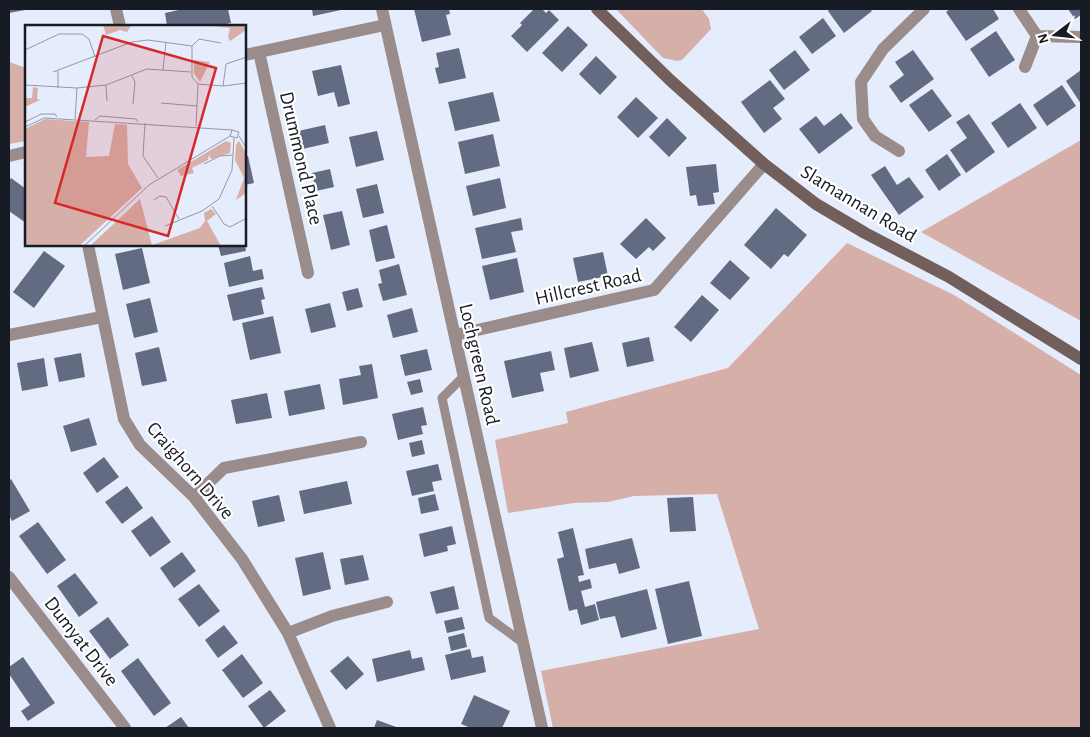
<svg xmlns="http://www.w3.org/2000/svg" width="1090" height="737" viewBox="0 0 1090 737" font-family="'Alegreya Sans',sans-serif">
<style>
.green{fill:#d6afa9}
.building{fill:#636b82}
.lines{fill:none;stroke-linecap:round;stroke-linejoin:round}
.service{stroke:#9a8c8a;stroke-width:9}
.minor{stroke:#9a8c8a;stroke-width:12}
.tertiary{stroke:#9a8c8a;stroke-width:12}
.secondary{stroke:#725f5c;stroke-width:12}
.labels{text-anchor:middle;stroke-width:4.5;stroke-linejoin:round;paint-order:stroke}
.street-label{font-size:20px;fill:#171b24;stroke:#fff}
.inset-road{fill:none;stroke:#9398a5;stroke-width:1}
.view{fill:#d62828;fill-opacity:0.15;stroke:#d62828;stroke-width:2.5}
.inset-edge{fill:none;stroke:#171b24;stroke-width:2.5}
</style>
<rect width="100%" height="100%" fill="#e5ecfb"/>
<!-- green -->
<path class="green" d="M616,9H702L709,19L711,29L682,60L677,61L663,58Z
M9,62L26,68V141L9,144Z
M1081,140V321L921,232Z
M847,243L954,295L1081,375V728H553L541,671L759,629L717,494L634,496L608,502L574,503L508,513L495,440L568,423L566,412L728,368Z"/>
<!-- building -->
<path class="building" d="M9,9H25V10L9,13Z
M183,9H228L231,23L217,26H167L165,13Z
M312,9H341V10L313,16Z
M414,9H449L450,14L446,15L451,35L422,42Z
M534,9H542L546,13L549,10L559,20L527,52L511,36L522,25L520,23Z
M830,9H870L872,11L844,33L828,11Z
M950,9H993L999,19L966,41L946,12Z
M1068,9H1081V15L1075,19Z
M823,18L836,36L812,54L799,37Z
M568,26L588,45L562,72L542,53Z
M996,31L1015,60L989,77L970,49Z
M459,48L466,78L439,84L435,68L439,67L436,53Z
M795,50L810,70L784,90L769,70Z
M913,50L934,79L901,103L889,86L904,75L895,62Z
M596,56L617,77L600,95L579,74Z
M341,65L350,104L338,107L334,92L318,96L312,71Z
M1081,70V104L1066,81Z
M770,80L785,99L773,108L782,119L764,133L741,102Z
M1062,85L1076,106L1047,126L1033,105Z
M932,89L952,116L929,132L909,105Z
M493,92L500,121L455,131L448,102Z
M636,97L658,118L638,138L617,117Z
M1020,103L1037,128L1008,148L991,123Z
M841,113L853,128L819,154L799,129L816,116L824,126Z
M969,114L995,152L966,173L950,150L967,138L956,122Z
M667,118L687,138L669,157L649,137Z
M325,125L329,143L298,150L294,132Z
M377,131L384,160L356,167L349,137Z
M493,134L500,166L465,174L458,142Z
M947,154L961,175L939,191L925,170Z
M248,156L254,183L245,185V157Z
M716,164L719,192L713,193L715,204L698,206L696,195L690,196L686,167Z
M885,166L897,185L909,177L924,197L899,215L871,175Z
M330,169L334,187L316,191L312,173Z
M11,178L26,189V223L9,211V181Z
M500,178L506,208L473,216L466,186Z
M377,184L384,213L363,218L356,189Z
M776,208L807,235L788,257L784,254L771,269L744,245Z
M342,211L350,245L331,250L323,215Z
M521,218L523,230L511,232L516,252L482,259L475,228Z
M646,218L666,238L653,251L649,247L636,259L620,244Z
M387,225L395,258L376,262L369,230Z
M218,245H245L246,251L221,256Z
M142,248L150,283L123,290L115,254Z
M44,251L65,266L34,308L13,292Z
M603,252L608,276L578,282L573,258Z
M250,256L253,271L262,269L264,279L229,287L224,263Z
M517,258L524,292L490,300L482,266Z
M730,260L750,278L730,300L710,283Z
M399,264L407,295L383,301L378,284L382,283L379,270Z
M262,287L265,299L261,300L264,314L233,321L227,295Z
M358,288L363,307L347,311L342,292Z
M702,295L719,310L691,342L674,327Z
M150,298L158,332L134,338L126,304Z
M330,303L336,327L311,333L305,309Z
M412,308L418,332L393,338L387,315Z
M273,316L281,353L250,360L242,323Z
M649,337L654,361L627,367L622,343Z
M592,342L599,371L570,378L564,348Z
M159,347L167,381L142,386L135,353Z
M427,349L432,370L405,376L400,355Z
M551,351L555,370L540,373L544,391L512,398L504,361Z
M81,353L85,377L59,382L54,358Z
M44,358L48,386L22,391L17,363Z
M372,364L378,398L343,405L339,379L361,375L359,366Z
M420,379L423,392L411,395L407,382Z
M320,384L325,409L289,416L284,391Z
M267,393L272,418L236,424L231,400Z
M423,407L427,425L421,426L423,434L398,440L392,414Z
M89,418L97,445L71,452L63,426Z
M422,440L425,454L412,457L409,443Z
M104,457L119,477L97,493L83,473Z
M438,464L442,480L432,482L434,491L412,496L406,471Z
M11,479L30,511L12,521L9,515V481Z
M347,481L352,504L304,514L299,491Z
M127,486L143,508L122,524L105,502Z
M435,494L439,510L421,514L418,498Z
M279,495L285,521L258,527L252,501Z
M693,497L696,531L670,532L667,498Z
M152,516L171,542L150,557L131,531Z
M38,522L66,560L47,574L19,536Z
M452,526L456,544L447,546L448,551L424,557L419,534Z
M573,528L584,575L578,576L579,582L590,579L592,588L581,591L585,607L595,604L599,620L581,625L577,609L569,611L557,559L564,557L558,532Z
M632,538L640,568L619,574L616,563L589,569L585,549Z
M182,552L196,571L174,588L160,568Z
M323,552L331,589L303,596L295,558Z
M363,555L369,580L345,585L340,559Z
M75,573L98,603L79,617L57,586Z
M689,581L702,636L668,644L655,589Z
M199,584L220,611L199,627L178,599Z
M454,586L459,609L436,614L430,592Z
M647,589L657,629L621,638L615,616L600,619L596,602Z
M108,617L129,645L110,659L89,631Z
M462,617L465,629L447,633L444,621Z
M224,625L238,643L218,658L205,640Z
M464,633L467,647L451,651L448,637Z
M470,649L472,658L483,656L486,672L451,680L445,655Z
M410,650L412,659L422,657L425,670L377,682L372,659Z
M242,654L263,683L243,698L222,670Z
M348,656L364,674L346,690L330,671Z
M23,657L55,703L28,721L21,711L30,705L9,674V667Z
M138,658L171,703L154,716L121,671Z
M270,690L286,711L264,728L248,706Z
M474,695L510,711L502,728H471L461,724Z
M181,717L189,728H165Z
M377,720L399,728H374Z"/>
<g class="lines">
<!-- service -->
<path class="service" d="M464,376L442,398L489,618L522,642"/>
<!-- minor -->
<path class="minor" d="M116,9L120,26
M1019,9L1037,36
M259,52L308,273
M245,55L385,25
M1025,67L1037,36L1080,37
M899,151L875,136L863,119L861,82L883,49L924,9
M9,156L26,152
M88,245L124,419L140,445L194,497L242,559L288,633L330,728
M9,335L102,317
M455,335L654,290L764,164
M194,497L224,468L361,442
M9,577L125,728
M288,633L332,616L387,602"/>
<!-- tertiary -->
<path class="tertiary" d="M382,9L542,728"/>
<!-- secondary -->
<path class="secondary" d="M597,9L670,80L764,164L816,204L865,233L949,277L1081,359"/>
</g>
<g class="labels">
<!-- street labels -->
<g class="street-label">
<text transform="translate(302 158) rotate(77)" y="7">Drummond Place</text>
<text transform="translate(859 203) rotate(31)" y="7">Slamannan Road</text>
<text transform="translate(588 286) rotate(-13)" y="7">Hillcrest Road</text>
<text transform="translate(480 364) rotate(77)" y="7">Lochgreen Road</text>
<text transform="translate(191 470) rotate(49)" y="7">Craighorn Drive</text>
<text transform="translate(82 641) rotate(52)" y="7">Dumyat Drive</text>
</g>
</g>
<!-- overview -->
<g transform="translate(25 25)">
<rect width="221" height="221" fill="#e5ecfb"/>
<path d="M78,0H114L106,1L102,7L95,5L81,10ZM178,0H221V5L205,16L203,12L205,3ZM169,35L185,37L175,57L169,48ZM8,62L13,63L12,74L15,75L0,82V73H7ZM20,94L64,97L61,132L84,131L90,99L102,100L103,139L117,163L54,221H0V104ZM201,116L206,118L205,128L186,134L184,130L183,135L167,143L169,148L156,151L152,145ZM214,116L221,128V168L211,175L219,153L210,135L211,120ZM115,174L127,220L175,203L180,196L179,188L186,184L191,189L182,196L196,221L64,222Z" fill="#d6afa9"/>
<path class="inset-road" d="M167,21L174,14L196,18M0,25L34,9H57L64,14L70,32M138,45L141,17M33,46V63M28,47L107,17L123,15L167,21V52L173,59L198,61L222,58M107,51L110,57L108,79M0,60L52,63L81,60L122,44L166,47M81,60L82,76M198,61L201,39L222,32M136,78L172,81M50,94L52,63M70,95L75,91L111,94L113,97M0,97L16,89H30L32,92M120,98L118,131L133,153M171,101L173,59M0,102L19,93L207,105M214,111L222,124M179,139L195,131L208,130M129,175L135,171L141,172L154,194M187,181L199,199L205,202L222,193M140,201L177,186L194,174L207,145L209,113M58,222L124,160L205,111L207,105L214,107L212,113L205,111"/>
<path class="view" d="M78,11L191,43L143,211L30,178Z"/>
<rect width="221" height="221" class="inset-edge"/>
</g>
<!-- border -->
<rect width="1090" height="737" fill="none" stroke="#171b24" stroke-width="20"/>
<!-- north arrow -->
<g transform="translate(1055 35) rotate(254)" stroke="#ffffff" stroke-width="4" paint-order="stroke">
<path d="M0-4L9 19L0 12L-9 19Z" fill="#171b24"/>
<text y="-8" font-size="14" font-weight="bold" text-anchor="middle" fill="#171b24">N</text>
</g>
</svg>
